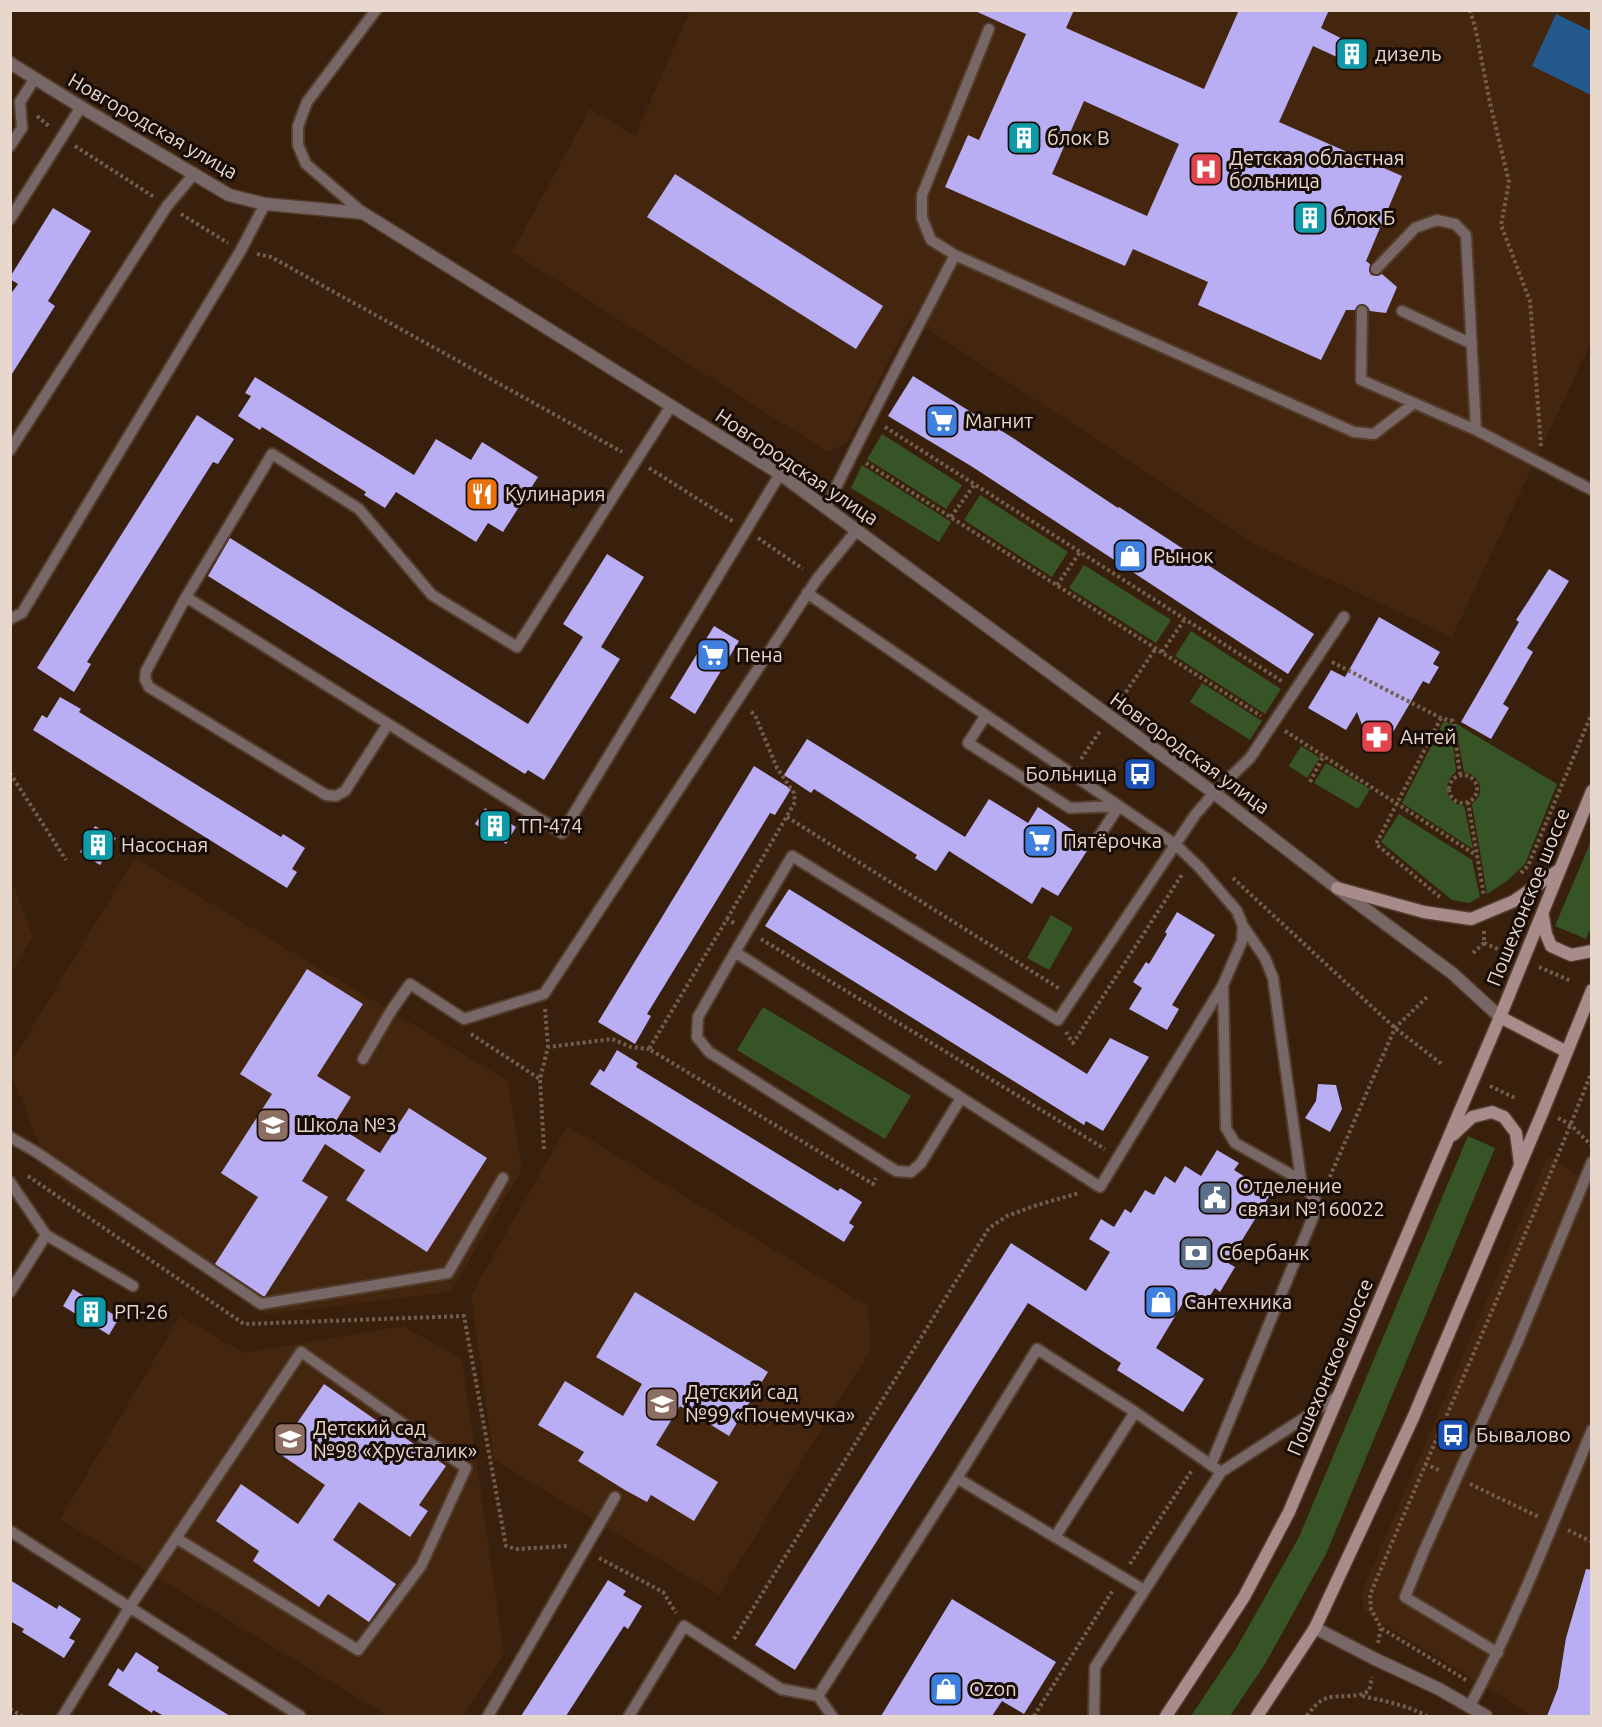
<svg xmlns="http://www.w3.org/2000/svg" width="1602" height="1727" viewBox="0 0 1602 1727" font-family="Ubuntu,sans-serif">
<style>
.built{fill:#44260e}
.green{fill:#365426}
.water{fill:#23598c}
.building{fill:#b9adf4;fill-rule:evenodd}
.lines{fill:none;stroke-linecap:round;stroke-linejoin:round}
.service-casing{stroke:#543d2c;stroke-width:14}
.minor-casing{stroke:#543d2c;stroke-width:15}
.secondary-casing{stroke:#543d2c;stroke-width:15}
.path{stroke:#735e4e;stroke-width:4;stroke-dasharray:3 3;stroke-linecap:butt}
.service{stroke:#786767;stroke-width:10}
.minor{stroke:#786767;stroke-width:12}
.secondary{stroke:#a78c8b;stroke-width:12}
.labels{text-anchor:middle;stroke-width:6;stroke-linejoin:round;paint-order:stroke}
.poi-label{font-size:20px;fill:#e8d7cc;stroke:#180d06;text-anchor:start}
.street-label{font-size:20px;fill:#e8d7cc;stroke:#180d06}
</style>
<rect width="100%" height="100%" fill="#38200d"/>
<!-- built -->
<path class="built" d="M690,11H1591V343L1452,637L1258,546L911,318L847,443L828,452L512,252L590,109L635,136Z
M135,858L508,1081L522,1169L451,1292L267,1314L51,1174L11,1074L10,1064Z
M10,877L33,937L11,973H10Z
M567,1126L868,1306L871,1349L719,1595L494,1460L471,1295Z
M1548,1156L1591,1183V1716H1533L1365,1613L1361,1594Z
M180,1316L244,1353L403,1326L462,1359L504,1653L464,1716H388L60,1519Z"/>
<!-- green -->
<path class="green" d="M882,434L962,485L946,509L867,459Z
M862,465L951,522L939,542L851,488Z
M980,495L1068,552L1052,577L964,520Z
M1084,565L1171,620L1156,643L1069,588Z
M1191,631L1281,689L1265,714L1175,656Z
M1202,683L1262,721L1250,740L1190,702Z
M1444,721L1451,724L1456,772C1441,783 1445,804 1464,806L1473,849L1402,803Z
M1455,723L1557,784L1525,864L1507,881L1487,894L1472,804C1486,793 1481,775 1464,772Z
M1301,746L1320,758L1307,778L1289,766Z
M1326,763L1370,789L1358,809L1314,783Z
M1399,814L1472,860L1480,897L1469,903L1452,900L1381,842Z
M1591,841V926L1586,939L1555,926Z
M1051,915L1073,928L1049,970L1027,958Z
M763,1007L911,1096L885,1139L737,1050Z
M1468,1136L1495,1148L1326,1554L1265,1664L1230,1716H1191L1237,1647L1299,1537Z"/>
<!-- water -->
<path class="water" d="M1556,14L1591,31V95L1532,66Z"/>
<!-- building -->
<path class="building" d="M973,10H1074L1066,28L1204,89L1239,10H1329L1321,28L1360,48L1352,64L1313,46L1279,122L1402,176L1366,261L1370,264L1369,271L1371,275L1378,276L1382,274L1397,287L1386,313L1370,311L1368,307L1363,304L1358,305L1355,310H1346L1321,360L1198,305L1208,282L1133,249L1125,266L945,187L968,135L979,140L1026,34ZM1084,101L1179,144L1147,216L1052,174Z
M675,174L883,306L856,349L647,217Z
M53,208L91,231L48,301L55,306L10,377V295L18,284L10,279V277Z
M913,376L1013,438L1118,508L1119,507L1314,634L1288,674L971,466L888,416Z
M255,377L414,475L436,439L471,460L482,442L538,477L503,532L488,523L476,542L396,492L385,508L364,495L366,492L262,427L260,430L238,416L251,396L245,393Z
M197,415L234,439L218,464L213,462L87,662L91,664L74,692L37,668Z
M230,538L528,724L583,637L563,624L607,554L644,577L601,647L620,659L544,780L528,770L525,774L208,576Z
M1549,569L1569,581L1527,648L1533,652L1503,704L1509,708L1491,739L1461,722L1519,622L1516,620Z
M1379,617L1440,652L1433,664L1439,667L1429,684L1423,681L1392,734L1393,738L1391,746L1388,749L1380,752L1372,749L1370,746L1357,712L1346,730L1308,708L1331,670L1345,677Z
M714,626L739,641L695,714L670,698Z
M60,697L81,709L79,712L281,837L283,834L305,848L292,869L297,872L287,888L33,730L42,715L47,718Z
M807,739L965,837L989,799L1028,823L1038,807L1092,843L1058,896L1042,887L1032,904L949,851L936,871L915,858L917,855L814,789L811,793L784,775Z
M754,766L791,789L775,815L770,813L647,1014L651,1016L635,1044L598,1022Z
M485,808L516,827L506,844L475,824Z
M95,826L116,838L100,865L80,852Z
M789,889L1087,1074L1110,1038L1149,1057L1103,1131L1086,1121L1084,1125L765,926Z
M1177,912L1215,935L1172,1005L1179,1009L1167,1030L1129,1009L1142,988L1133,982L1146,962L1149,964L1167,934L1165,932Z
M307,969L363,1004L317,1076L351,1097L334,1124L380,1153L409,1108L487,1158L427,1252L346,1200L365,1170L325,1144L302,1181L328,1197L265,1296H263L215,1264L258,1197L221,1173L272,1094L240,1074Z
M617,1050L638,1063L636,1067L838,1191L840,1188L862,1202L849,1223L854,1226L844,1242L590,1084L600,1069L604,1072Z
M1318,1084L1336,1085L1342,1109L1330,1132L1305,1118L1316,1101Z
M1217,1150L1239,1163L1234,1170L1271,1193L1228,1263L1235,1267L1220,1292L1215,1288L1202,1308L1186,1298L1156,1348L1204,1379L1183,1412L1117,1370L1121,1363L1028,1303L795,1670L755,1645L1011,1243L1086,1291L1110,1252L1089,1239L1101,1219L1114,1227L1125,1209L1131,1213L1145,1190L1154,1195L1165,1176L1175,1183L1185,1166L1201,1176Z
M73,1289L119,1318L109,1335L63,1306Z
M635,1292L768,1372L729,1436L680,1406L656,1445L718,1482L694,1521L651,1495L647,1502L625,1490L578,1461L584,1452L538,1425L565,1381L623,1416L642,1384L596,1357Z
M324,1384L393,1432L395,1431L446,1466L419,1505L428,1511L410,1537L359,1502L333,1540L396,1584L369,1622L328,1594L319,1607L253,1561L259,1551L216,1521L241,1484L298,1524L325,1485L277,1452Z
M1586,1569L1592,1570V1716H1547L1558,1688L1566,1638Z
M10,1580L57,1609L59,1605L81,1619L69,1638L75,1641L64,1658L22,1632L24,1629L10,1621Z
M608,1580L626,1591L623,1595L642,1606L628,1629L624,1626L566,1716H521Z
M952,1599L1056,1662L1024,1714L1002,1701L992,1716H881Z
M136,1652L159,1667L157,1671L230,1716H164L153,1710L152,1713L108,1685L118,1668L123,1672Z"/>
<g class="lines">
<!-- service casing -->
<g class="service-casing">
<path id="service" d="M10,146L22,128L20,102L35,78
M363,213L306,164L298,145V126L307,102L376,10
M10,219L81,107
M955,255L931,240L922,218V195L989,29
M1376,269L1415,228L1437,220L1455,224L1466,235L1476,430
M1362,311L1361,380L1414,403
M1402,311L1472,344
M10,450L167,206L194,174
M826,508C867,422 912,339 955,255L1354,432L1374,434L1414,403L1476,430L1592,490
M807,593L1176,845L1199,867L1237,911L1243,926L1242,941L1223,985L1100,1187L735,952L792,856L1058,1020L1195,815L1214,793L1250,758L1344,617
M186,597L562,833L780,474
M10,619L22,613L241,250L265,204
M986,715L968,743L1070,808L1119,806
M388,724L345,791L336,796L326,795L149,687L145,679L146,671L186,597L272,454L359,509L432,595L517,647L671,406
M1098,838L1119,806
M735,952L698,1017L697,1037L709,1052L896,1171L911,1172L921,1163L961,1098
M1223,985L1226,1128L1235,1143L1301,1180
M363,1059L391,1011L410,984L464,1019L544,994L817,579L857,530
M10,1137L36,1152L261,1304L448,1273L503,1178
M10,1182L46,1235L10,1292
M46,1235L133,1286
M1135,1412L1055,1537L1144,1590
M1211,1465L1318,1205L1301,1180L1273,978L1265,958L1243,926
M957,1478L1055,1537
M10,1531L300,1716
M1498,1653L1405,1597L1423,1553L1518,1341L1592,1162
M818,1696L832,1716
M1470,1706C1517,1617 1553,1523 1592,1430
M63,1716L129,1608L301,1352L466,1468L421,1566L358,1650L176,1538
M488,1716L615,1497
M629,1716L684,1626L781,1689L818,1696L957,1478L1037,1349L1135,1412L1221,1472L1338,1396
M1094,1716L1095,1667L1221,1472"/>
</g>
<!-- minor casing -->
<g class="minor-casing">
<path id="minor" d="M10,63L81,107L229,195L265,204L363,213L780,474L1214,793L1337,888L1452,973L1500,1017
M1315,1628L1375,1659L1439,1689L1486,1716"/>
</g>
<!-- secondary casing -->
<g class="secondary-casing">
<path id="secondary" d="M1337,888L1424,912L1471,919L1514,901L1559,870
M1543,916L1546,934L1551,946L1571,955L1592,951
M1500,1017L1567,1052
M1453,1135L1472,1117L1492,1112L1504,1117L1516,1133L1520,1164
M1166,1716L1244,1597L1289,1512L1500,1017L1592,791
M1257,1716L1315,1628L1413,1418L1543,1111L1592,990"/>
</g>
<!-- path -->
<path class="path" d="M1470,10L1476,31L1490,103L1509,182L1501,225L1530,301L1541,446
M37,116L50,127
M75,146L154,197
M181,214L228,243
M257,254L271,257L622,452
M885,427L1283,682
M866,463L1261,716
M649,468L734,522
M951,517L975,484
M758,538L803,569
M1057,585L1080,552
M1162,652L1185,619
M1332,662L1441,718L1453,721L1460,774
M1119,702L1156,648
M1285,731L1476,855
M1081,759L1100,731
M10,773L66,860
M1449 789a14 14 0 1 1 28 0a14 14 0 1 1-28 0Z
M1310,782L1324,755
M1468,802L1484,896
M787,817L1060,989
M1521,873L1528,866L1592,713
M1233,878L1395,1028L1443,1065
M1440,897L1376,844L1441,718
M727,919L795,802L794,793L777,768L755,715L750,711
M734,923L727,919L649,1049L873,1184L876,1178
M1484,931V943L1500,950
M761,939L1105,1149
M1473,953L1484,943
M1539,967L1571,981
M545,1009L548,1047
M1066,1032L1073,1043L1183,873
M471,1034L540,1079
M1490,1086L1515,1098
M1558,1118L1571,1125L1591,1145
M544,1149L540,1079L548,1047L612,1039L631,1047L649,1049
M28,1176L244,1324L464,1316L506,1546L517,1549L567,1546
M1325,1188L1395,1028L1429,995
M1425,1464L1441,1471
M1470,1484L1539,1517
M1568,1530L1592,1542
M599,1558L663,1592L676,1613
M1130,1564L1192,1470
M734,1639L989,1228L1007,1216L1034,1206L1079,1193
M1378,1643L1381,1628
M1466,1680L1381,1628L1371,1609L1370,1595C1443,1420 1522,1248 1592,1071
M1362,1696C1385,1701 1406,1705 1427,1716
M10,1709L22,1716
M1034,1716L1113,1590
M1307,1716C1328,1684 1343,1704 1369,1691L1372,1677"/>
<!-- service -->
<use href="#service" class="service"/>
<!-- minor -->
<use href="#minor" class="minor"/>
<!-- secondary -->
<use href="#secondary" class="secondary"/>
</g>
<!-- icons -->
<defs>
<g id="building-square" transform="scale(1.725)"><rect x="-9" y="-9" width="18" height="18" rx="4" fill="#0f9aa8" stroke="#180d06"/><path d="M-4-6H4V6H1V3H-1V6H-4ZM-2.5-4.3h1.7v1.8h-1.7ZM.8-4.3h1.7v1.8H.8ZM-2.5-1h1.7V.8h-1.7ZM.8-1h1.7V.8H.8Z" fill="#fff"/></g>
<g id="hospital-square" transform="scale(1.725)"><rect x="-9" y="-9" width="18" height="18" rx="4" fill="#e0444e" stroke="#180d06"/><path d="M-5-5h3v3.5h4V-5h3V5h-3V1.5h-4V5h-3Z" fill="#fff"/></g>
<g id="supermarket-square" transform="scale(1.725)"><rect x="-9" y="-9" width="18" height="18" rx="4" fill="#3f7fe0" stroke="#180d06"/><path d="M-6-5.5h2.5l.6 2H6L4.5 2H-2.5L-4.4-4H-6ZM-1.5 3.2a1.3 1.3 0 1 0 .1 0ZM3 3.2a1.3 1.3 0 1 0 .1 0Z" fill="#fff"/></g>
<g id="restaurant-square" transform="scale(1.725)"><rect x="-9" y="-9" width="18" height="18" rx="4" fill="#e8710a" stroke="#180d06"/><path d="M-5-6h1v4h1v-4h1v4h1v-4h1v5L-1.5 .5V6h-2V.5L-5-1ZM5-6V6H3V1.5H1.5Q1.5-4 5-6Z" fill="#fff"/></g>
<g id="shop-square" transform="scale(1.725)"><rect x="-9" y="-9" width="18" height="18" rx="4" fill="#3f7fe0" stroke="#180d06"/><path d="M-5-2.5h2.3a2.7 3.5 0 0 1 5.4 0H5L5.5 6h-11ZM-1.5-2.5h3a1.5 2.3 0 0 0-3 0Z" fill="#fff"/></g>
<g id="pharmacy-square" transform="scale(1.725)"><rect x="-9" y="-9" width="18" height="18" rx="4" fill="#e0444e" stroke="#180d06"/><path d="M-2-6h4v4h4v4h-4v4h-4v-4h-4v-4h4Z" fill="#fff"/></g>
<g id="bus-square" transform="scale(1.725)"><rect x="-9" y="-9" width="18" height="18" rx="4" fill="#1a4fb4" stroke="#180d06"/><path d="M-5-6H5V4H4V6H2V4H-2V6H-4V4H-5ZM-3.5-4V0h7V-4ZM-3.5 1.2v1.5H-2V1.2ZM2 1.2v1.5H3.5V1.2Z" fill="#fff"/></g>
<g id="school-square" transform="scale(1.725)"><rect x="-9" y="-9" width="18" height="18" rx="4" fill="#8d6e63" stroke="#180d06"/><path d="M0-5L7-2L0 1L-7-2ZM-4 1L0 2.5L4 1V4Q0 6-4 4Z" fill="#fff"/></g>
<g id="civic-square" transform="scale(1.725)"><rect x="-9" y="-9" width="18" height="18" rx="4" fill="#5c6f8a" stroke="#180d06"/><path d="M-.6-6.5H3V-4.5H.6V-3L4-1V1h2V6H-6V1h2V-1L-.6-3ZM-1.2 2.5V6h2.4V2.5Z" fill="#fff"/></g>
<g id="bank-square" transform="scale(1.725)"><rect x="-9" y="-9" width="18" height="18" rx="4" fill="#5c6f8a" stroke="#180d06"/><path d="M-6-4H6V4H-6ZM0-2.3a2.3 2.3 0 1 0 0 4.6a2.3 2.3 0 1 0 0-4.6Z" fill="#fff"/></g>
</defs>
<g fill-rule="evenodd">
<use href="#building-square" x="1352" y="54"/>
<use href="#building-square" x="1024" y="138"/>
<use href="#hospital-square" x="1206" y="169"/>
<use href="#building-square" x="1310" y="218"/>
<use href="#supermarket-square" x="942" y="421"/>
<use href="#restaurant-square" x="482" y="494"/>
<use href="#shop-square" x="1130" y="556"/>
<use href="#supermarket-square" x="713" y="655"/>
<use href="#pharmacy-square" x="1377" y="737"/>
<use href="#bus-square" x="1140" y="774"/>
<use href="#building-square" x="495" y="826"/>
<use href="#supermarket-square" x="1040" y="841"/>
<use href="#building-square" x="98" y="845"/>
<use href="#school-square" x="273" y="1125"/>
<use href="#civic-square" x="1215" y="1198"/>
<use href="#bank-square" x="1196" y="1253"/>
<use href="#shop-square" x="1161" y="1302"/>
<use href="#building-square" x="91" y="1312"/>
<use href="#school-square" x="662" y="1404"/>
<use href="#bus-square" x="1453" y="1435"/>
<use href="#school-square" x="290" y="1439"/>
<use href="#shop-square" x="946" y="1689"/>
</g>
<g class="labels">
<!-- poi labels -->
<g class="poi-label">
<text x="1375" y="61">дизель</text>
<text x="1047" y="145">блок В</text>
<text x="1229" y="165">Детская областная<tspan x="1229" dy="23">больница</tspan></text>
<text x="1333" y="225">блок Б</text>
<text x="965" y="428">Магнит</text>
<text x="505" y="501">Кулинария</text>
<text x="1153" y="563">Рынок</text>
<text x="736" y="662">Пена</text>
<text x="1400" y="744">Антей</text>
<text x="1117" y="781" text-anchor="end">Больница</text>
<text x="518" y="833">ТП-474</text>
<text x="1063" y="848">Пятёрочка</text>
<text x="121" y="852">Насосная</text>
<text x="296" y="1132">Школа №3</text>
<text x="1238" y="1193">Отделение<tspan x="1238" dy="23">связи №160022</tspan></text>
<text x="1219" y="1260">Сбербанк</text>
<text x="1184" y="1309">Сантехника</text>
<text x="114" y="1319">РП-26</text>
<text x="685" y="1399">Детский сад<tspan x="685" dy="23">№99 «Почемучка»</tspan></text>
<text x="313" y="1435">Детский сад<tspan x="313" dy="23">№98 «Хрусталик»</tspan></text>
<text x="1476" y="1442">Бывалово</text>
<text x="969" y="1696">Ozon</text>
</g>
<!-- street labels -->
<g class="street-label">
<text transform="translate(153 126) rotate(30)" y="7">Новгородская улица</text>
<text transform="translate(797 467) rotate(34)" y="7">Новгородская улица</text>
<text transform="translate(1190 753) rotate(36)" y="7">Новгородская улица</text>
<text transform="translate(1528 897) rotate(-68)" y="7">Пошехонское шоссе</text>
<text transform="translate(1330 1367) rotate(-67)" y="7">Пошехонское шоссе</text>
</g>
</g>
<!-- border -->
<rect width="1602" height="1727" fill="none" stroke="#e8d7cc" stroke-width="24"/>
</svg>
